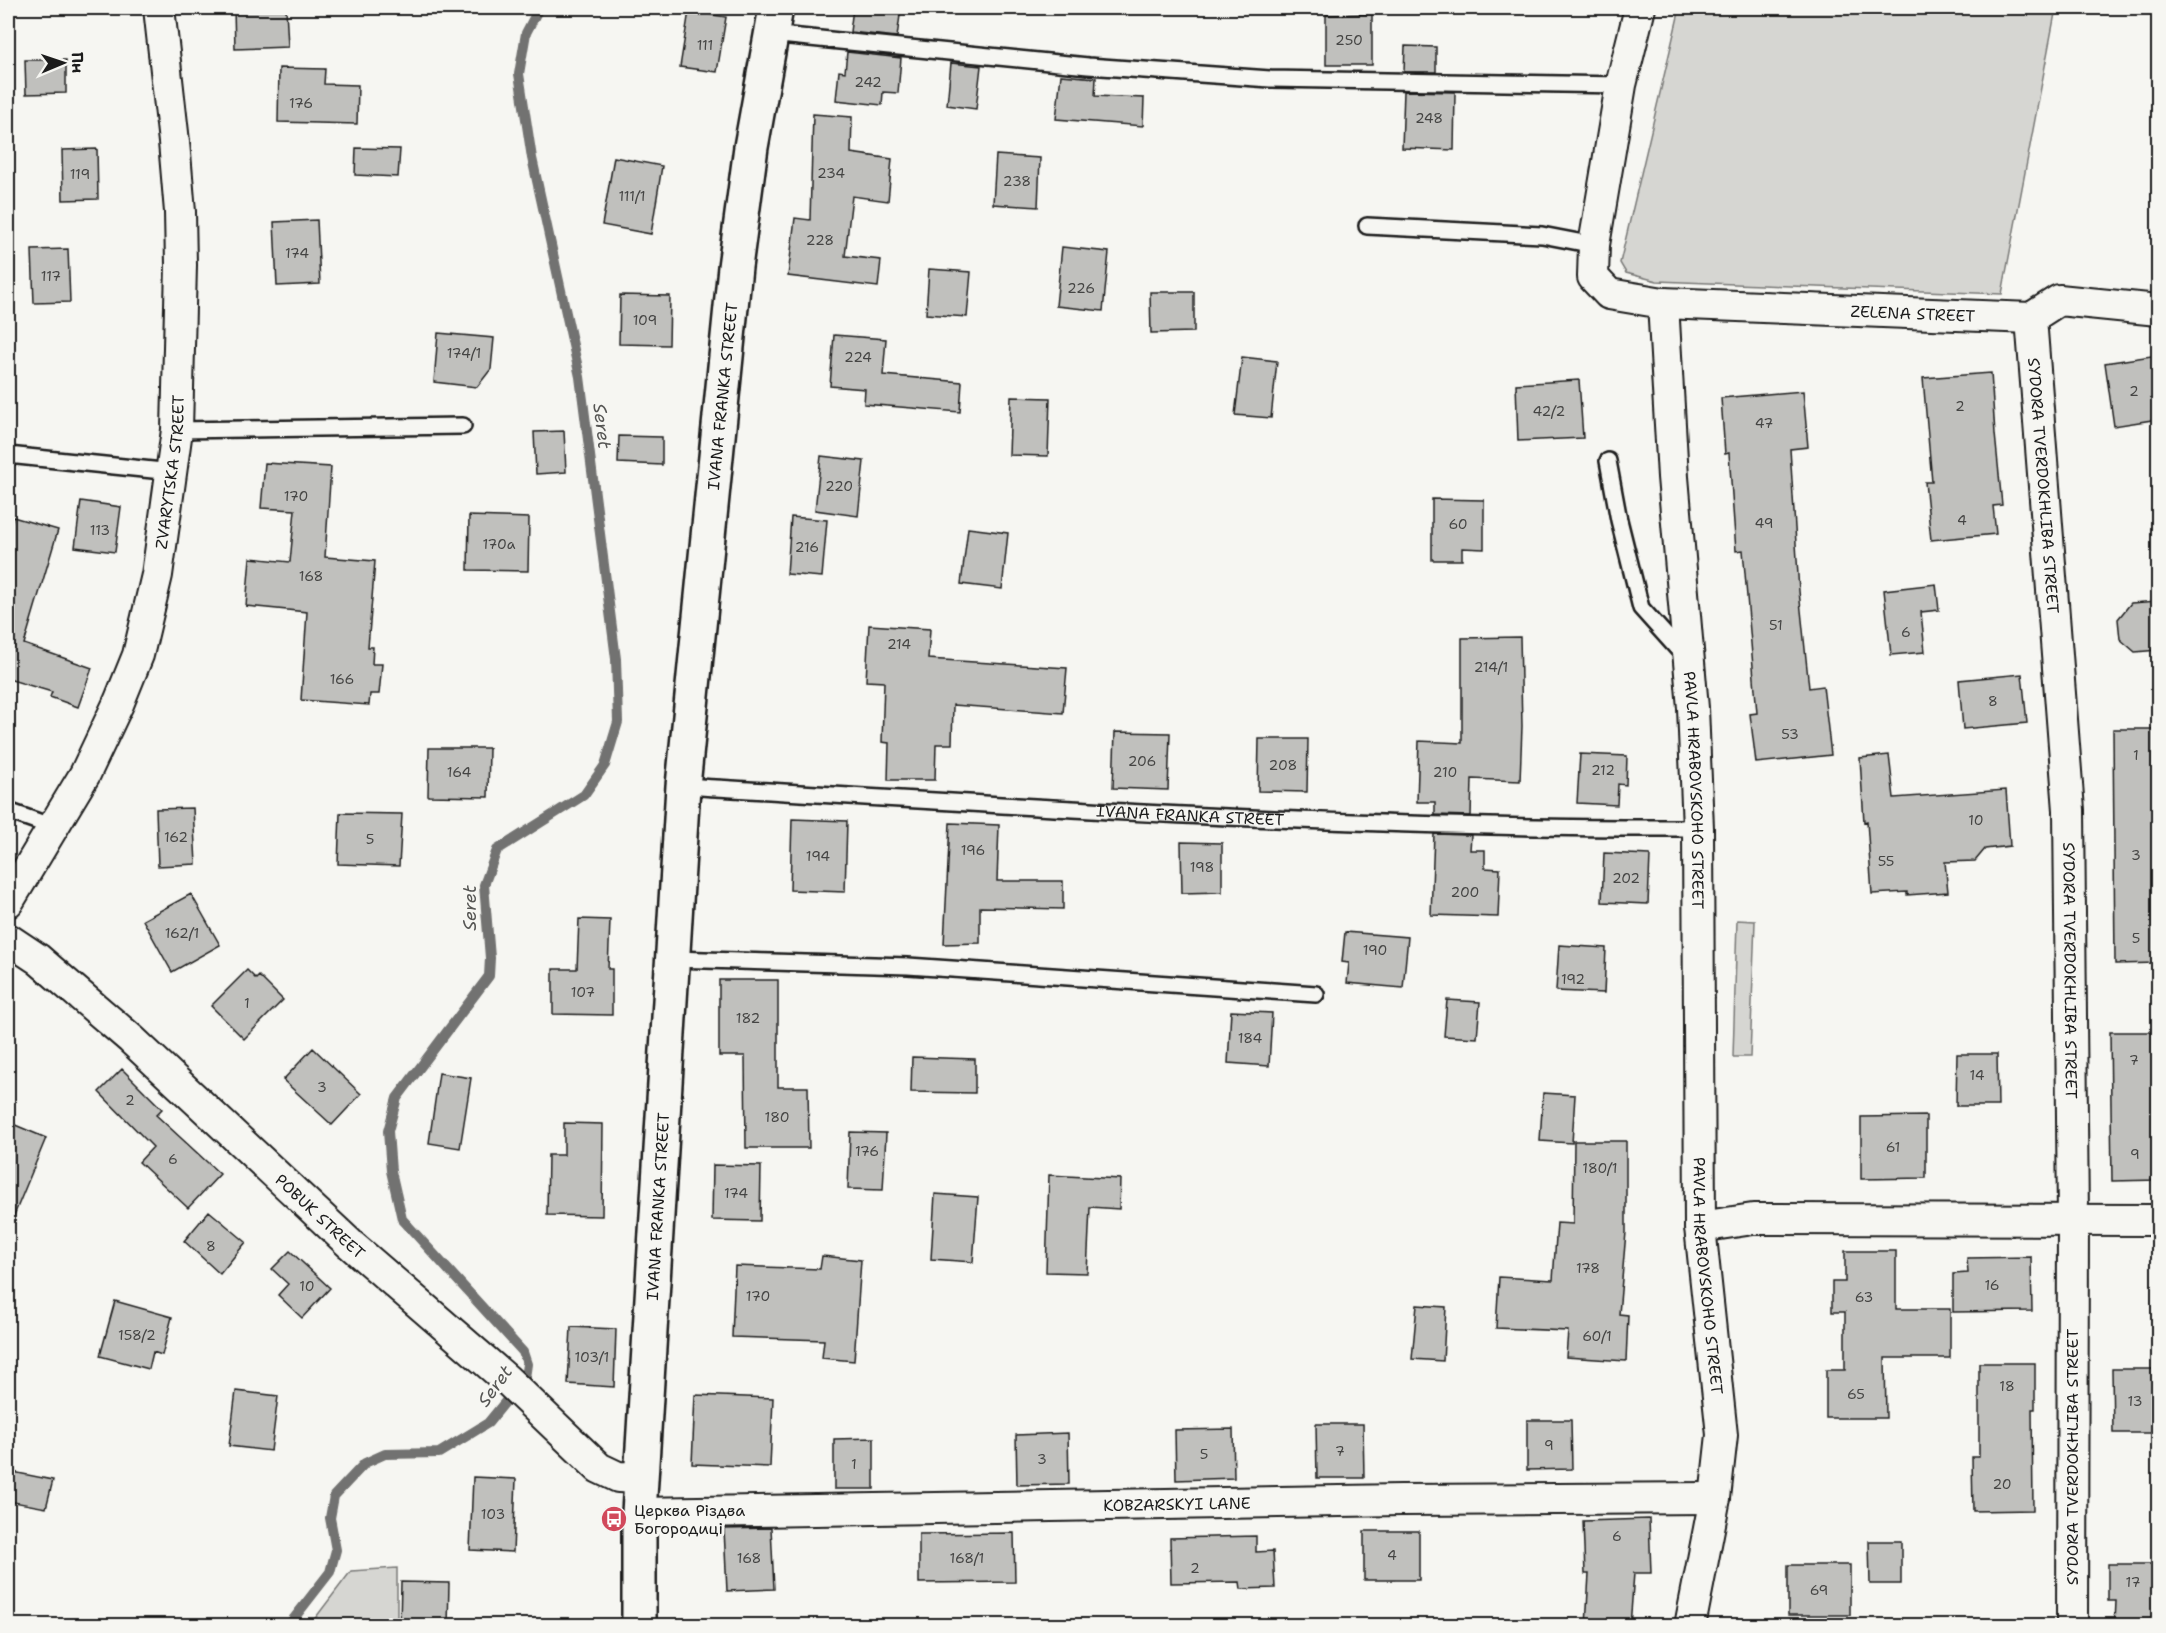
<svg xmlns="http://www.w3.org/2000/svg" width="2166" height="1633" viewBox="0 0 2166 1633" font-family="'Shantell Sans',sans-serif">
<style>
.green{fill:#d6d6d2;stroke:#797977;stroke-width:1.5}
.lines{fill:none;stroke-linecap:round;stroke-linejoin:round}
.stream{stroke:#727271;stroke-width:10}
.building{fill:#c0c0bd;stroke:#1c1c1c;stroke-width:1.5}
.service-casing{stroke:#1c1c1c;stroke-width:20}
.minor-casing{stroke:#1c1c1c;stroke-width:34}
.secondary-casing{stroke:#1c1c1c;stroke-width:38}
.service{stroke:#f6f6f2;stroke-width:15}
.minor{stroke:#f6f6f2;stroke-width:30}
.secondary{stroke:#f6f6f2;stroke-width:33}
.labels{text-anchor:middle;stroke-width:6;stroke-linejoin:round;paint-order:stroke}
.number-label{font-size:14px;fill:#454544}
.street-label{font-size:16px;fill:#1c1c1c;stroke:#f6f6f2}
.poi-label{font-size:16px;fill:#1c1c1c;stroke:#f6f6f2;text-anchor:start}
.water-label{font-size:18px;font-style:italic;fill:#565654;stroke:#f6f6f2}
</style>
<rect width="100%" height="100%" fill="#f6f6f2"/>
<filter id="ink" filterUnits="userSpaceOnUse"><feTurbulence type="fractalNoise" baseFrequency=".0167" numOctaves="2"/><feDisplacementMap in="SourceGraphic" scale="12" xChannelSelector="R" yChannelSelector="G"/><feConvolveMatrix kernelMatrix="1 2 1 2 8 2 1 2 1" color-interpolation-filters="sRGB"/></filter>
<g filter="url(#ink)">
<!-- green -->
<path class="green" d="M1680,8H2056L2002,294L1657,281L1626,273L1620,263Z
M1737,920L1755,921L1750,1057H1733Z
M397,1568V1625H310L351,1571Z"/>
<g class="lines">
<!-- stream -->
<path class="stream" d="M288,1626L330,1572L336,1550L330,1518L334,1496L365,1463L385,1454L439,1453L488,1423L525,1378L527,1364L523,1352L402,1219L391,1171L388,1131L397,1098L489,976L490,958L484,885L497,850L584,795L605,765L618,722L616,659L580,377L532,158L519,74L526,33L539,8"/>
</g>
<!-- building -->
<path class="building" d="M234,8H286L288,47L235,49Z
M853,8H901L897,37L850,32Z
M689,11L726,17L717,72L680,67Z
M1372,14V65H1326V15Z
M1405,46L1436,47V72H1404Z
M847,52L901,58L898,93L883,92L882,105L836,100L839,71L845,72Z
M25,60H66V93L26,94Z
M951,63L981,66L976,109L947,105Z
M279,68L325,69L324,84L358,85L357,124L278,122Z
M1061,75L1096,78L1095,96L1144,98L1143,126L1056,119Z
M1404,91L1455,92L1454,150L1402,148Z
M813,114L852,117L851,153L892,159L888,201L852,196L845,256L881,260L878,287L788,276L795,218L810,220Z
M356,148L400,149L398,177L355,175Z
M97,149L98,199L63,200L62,150Z
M996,155L1040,158L1038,207L993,204Z
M614,157L662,166L651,234L602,225Z
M317,220L320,284L277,286L274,222Z
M1062,247L1109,252L1103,311L1056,306Z
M68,249L70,302L34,303L32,250Z
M929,269L971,272L967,317L926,314Z
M1150,292H1194V332L1151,333Z
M620,295L670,296L669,345L619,344Z
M438,333L494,338L491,369L477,387L434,382Z
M834,335L886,339L883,375L962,382L960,412L864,404L865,389L830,386Z
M2158,355V419L2114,426L2105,363Z
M1242,357L1277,361L1271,418L1235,415Z
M1991,373L1995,434L2002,505L1993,506L1996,534L1931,540L1925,482H1932L1923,378Z
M1579,380L1583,438L1518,441L1516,384Z
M1803,391L1808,447L1790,449L1799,591L1809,688L1823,686L1831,755L1756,763L1750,714L1757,713L1743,550L1736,551L1729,453L1725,454L1721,398Z
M1011,397L1050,398L1048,456L1009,455Z
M564,431L566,472L536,474L534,432Z
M619,436L662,437V465L618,463Z
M821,456L864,461L858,516L815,510Z
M265,463L331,467L325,557L375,561L368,647H373L372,664H382L379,694H370L369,705L301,700L307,612L246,606L250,558L290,562L295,510L261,508Z
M1432,499L1484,500V549L1462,548V560H1432Z
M81,501L121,507L115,552L75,547Z
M469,516L529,518L528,571L468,570Z
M13,517L58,530L24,644L92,668L78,707L50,697L52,692L8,679V533Z
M791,517L827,520L822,577L787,574Z
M968,528L1008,533L1002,589L961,584Z
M1936,584L1939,610L1921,612L1925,652L1891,655L1884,590Z
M2158,601V650L2135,652L2120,639L2118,619L2131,603Z
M869,625L930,629L928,659L1067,668L1063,713L953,705L952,744H936L935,780H888L889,743L882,742L884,682L866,681Z
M1520,637L1522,726L1520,781L1472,779L1471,816L1435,815V802H1417L1419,741L1462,743V638Z
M2022,674L2027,723L1963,729L1959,680Z
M2113,729H2158V963L2115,964Z
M1115,732L1170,733L1168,790L1113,788Z
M1259,739H1308L1307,792L1258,791Z
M429,748H489L488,797L428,796Z
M1580,754L1627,756L1626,785L1618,784L1617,805L1577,803Z
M1889,755L1894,798L2006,790L2010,846L1985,849L1975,861L1945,862L1948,892L1907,895V892L1872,894L1867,821L1864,822L1860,758Z
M193,808L196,864L158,866L156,809Z
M340,813L402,814L399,866L338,864Z
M792,819L847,821L845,892L790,890Z
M950,823L999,825L997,881H1063V909L980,907V943L944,944Z
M1434,834L1471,835L1470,850H1485V868L1500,869L1498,917L1431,915Z
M1181,842L1222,843V892L1182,893Z
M1604,853L1650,855L1648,904L1602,902Z
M191,894L220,945L172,972L143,920Z
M579,919L610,920L608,969H612V1015L553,1014V969H577Z
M1345,932L1408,937L1403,988L1347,983L1349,963L1342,962Z
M1559,945L1606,948L1604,993L1556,991Z
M247,970L256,979L259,976L283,1000L244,1039L211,1006Z
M719,980H778V1087H808L809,1148H746L745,1056H719Z
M1447,1000L1480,1002L1477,1038L1444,1036Z
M1231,1011L1272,1013L1269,1066L1228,1063Z
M2110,1032H2158V1180L2112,1181Z
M313,1048L361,1094L332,1125L283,1080Z
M1957,1054H1997L1998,1106H1956Z
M912,1057L975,1059V1093L911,1092Z
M122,1069L162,1109L156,1115L220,1174L188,1208L139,1162L153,1147L99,1092Z
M439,1073L471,1078L460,1148L429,1143Z
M1543,1093L1575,1095L1572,1143L1540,1141Z
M1926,1116V1178L1861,1179V1117Z
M8,1122L46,1138L8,1230Z
M564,1123L603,1124L602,1216L547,1215L548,1155H564Z
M850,1132L886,1133L883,1190L848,1189Z
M1574,1141H1626V1232L1619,1314L1628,1315L1626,1361L1566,1357L1568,1331L1496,1328L1499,1277L1553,1280L1557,1223L1573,1224Z
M713,1165L761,1166L760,1221L712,1220Z
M1049,1175L1120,1179L1119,1209L1090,1207L1087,1273L1046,1272Z
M935,1194L978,1197L973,1262L931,1259Z
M209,1211L246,1242L220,1274L184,1241Z
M290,1251L330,1288L302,1318L278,1295L288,1284L272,1269Z
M1845,1251H1896V1309H1950V1358H1885L1886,1418H1826V1370H1845V1312H1832V1282H1845Z
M822,1256L861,1260L854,1361L822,1358L824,1340L732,1337L735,1266L820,1269Z
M2031,1257L2032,1311L1953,1312V1274L1968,1273L1967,1258Z
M115,1301L172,1317L162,1355L153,1352L149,1369L100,1356Z
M1417,1305L1446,1307L1443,1361L1412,1359Z
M571,1327L616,1329L614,1387L568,1384Z
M1979,1363H2035V1409H2032L2033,1510L1973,1511L1972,1457H1979Z
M2112,1369H2158V1433H2113Z
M236,1391L278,1396L271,1451L229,1446Z
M695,1395L773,1398L770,1467L692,1464Z
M1527,1420H1571L1572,1469L1527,1470Z
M1316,1424H1363L1364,1478H1317Z
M1233,1429L1234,1478L1176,1480L1175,1430Z
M1068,1433L1069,1484L1017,1485L1016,1435Z
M874,1438V1489H834V1439Z
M8,1471L53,1480L46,1508L8,1501Z
M473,1477L516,1479L513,1552L470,1550Z
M1649,1519L1651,1573H1634L1630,1626H1586L1589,1574H1585L1583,1521Z
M771,1528L774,1589L727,1591L724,1529Z
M1364,1531H1419V1580H1364Z
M1014,1533L1015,1582L919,1583V1534Z
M1256,1536V1552L1273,1551L1275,1588L1241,1589L1240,1582L1171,1583L1170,1538Z
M1869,1541H1901V1584H1870Z
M2108,1564H2158V1624H2115L2116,1601H2108Z
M1788,1565H1850V1615H1788Z
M401,1582L449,1583L448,1626H400Z"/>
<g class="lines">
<!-- service casing -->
<g class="service-casing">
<g id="service">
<path d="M770,34L1088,66L1270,79L1621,85"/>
<path d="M1367,226L1542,235L1594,245"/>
<path d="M177,430L463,426"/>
<path d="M8,455L172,472"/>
<path d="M1608,461L1619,520L1641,608L1685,657"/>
<path id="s1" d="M683,786C1021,806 1360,830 1698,828"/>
<path d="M8,811L53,827"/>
<path d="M672,959L908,966L1316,994"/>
</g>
</g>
<!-- minor casing -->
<g class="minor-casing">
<g id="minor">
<path id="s2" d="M1640,8L1621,85L1594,245L1593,277L1609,294L1663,303L1673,477L1693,708L1698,828L1700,1227L1722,1435L1715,1498L1690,1626"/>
<path id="s3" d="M1663,303L2031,318L2059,300L2158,310"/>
<path id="s4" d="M2031,318L2069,810L2073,1220L2072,1626"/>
<path id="s5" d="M8,902L85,774L119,702L138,655L157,575L177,430L181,265L180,212L174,142L159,8"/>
<path id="s6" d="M8,939L38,959L131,1039L350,1244L506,1379L599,1468L618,1477L641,1478"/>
<path d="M1700,1227L1753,1219L2158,1220"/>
<path id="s7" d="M639,1513L1401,1500L1715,1498"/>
</g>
</g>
<!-- secondary casing -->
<g class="secondary-casing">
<g id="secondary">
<path id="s8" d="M639,1626V1513L683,786L735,267L751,147L776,8"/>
</g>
</g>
<!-- service -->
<use href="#service" class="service"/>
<!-- minor -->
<use href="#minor" class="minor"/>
<!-- secondary -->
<use href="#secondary" class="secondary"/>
</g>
</g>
<!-- icons -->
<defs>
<g id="bus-disc" transform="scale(1.35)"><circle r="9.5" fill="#d1495b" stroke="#f6f6f2"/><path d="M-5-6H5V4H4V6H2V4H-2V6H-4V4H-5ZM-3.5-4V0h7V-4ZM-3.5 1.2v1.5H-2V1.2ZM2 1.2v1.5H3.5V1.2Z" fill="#fff"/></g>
</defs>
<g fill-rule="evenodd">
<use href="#bus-disc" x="614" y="1519"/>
</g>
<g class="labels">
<!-- number labels -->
<g class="number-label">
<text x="1349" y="45">250</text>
<text x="705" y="50">111</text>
<text x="868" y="87">242</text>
<text x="301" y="108">176</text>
<text x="1429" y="123">248</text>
<text x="831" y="178">234</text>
<text x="80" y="179">119</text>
<text x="1017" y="186">238</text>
<text x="632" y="201">111/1</text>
<text x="820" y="245">228</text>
<text x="297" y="258">174</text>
<text x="51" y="281">117</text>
<text x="1081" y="293">226</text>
<text x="645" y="325">109</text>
<text x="464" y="358">174/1</text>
<text x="858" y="362">224</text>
<text x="2134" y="396">2</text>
<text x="1960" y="411">2</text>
<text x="1549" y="416">42/2</text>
<text x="1764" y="428">47</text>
<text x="839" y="491">220</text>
<text x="296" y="501">170</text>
<text x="1962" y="525">4</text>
<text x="1764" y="528">49</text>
<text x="1458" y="529">60</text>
<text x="100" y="535">113</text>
<text x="499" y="549">170а</text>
<text x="807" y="552">216</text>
<text x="311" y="581">168</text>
<text x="1776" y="630">51</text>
<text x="1906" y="637">6</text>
<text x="899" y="649">214</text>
<text x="1491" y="672">214/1</text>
<text x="342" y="684">166</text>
<text x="1993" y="706">8</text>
<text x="1790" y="739">53</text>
<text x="2136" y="760">1</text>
<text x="1142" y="766">206</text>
<text x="1283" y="770">208</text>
<text x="1603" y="775">212</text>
<text x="459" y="777">164</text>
<text x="1445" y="777">210</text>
<text x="1976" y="825">10</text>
<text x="176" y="842">162</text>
<text x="370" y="844">5</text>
<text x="973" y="855">196</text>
<text x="2136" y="860">3</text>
<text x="818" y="861">194</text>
<text x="1886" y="866">55</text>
<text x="1202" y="872">198</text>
<text x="1626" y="883">202</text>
<text x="1465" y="897">200</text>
<text x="182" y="938">162/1</text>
<text x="2136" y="943">5</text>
<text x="1375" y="955">190</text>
<text x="1573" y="984">192</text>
<text x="583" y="997">107</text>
<text x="247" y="1008">1</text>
<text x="748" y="1023">182</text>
<text x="1250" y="1043">184</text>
<text x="2134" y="1065">7</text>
<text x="1977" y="1080">14</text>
<text x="322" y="1092">3</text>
<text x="130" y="1105">2</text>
<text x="777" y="1122">180</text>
<text x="1893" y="1152">61</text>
<text x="867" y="1156">176</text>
<text x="2135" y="1159">9</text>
<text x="173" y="1164">6</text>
<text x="1600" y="1173">180/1</text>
<text x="736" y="1198">174</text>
<text x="211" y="1251">8</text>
<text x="1588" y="1273">178</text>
<text x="1992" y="1290">16</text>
<text x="307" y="1291">10</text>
<text x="758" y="1301">170</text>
<text x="1864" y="1302">63</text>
<text x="137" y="1340">158/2</text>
<text x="1597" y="1341">60/1</text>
<text x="592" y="1362">103/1</text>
<text x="2007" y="1391">18</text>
<text x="1856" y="1399">65</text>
<text x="2135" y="1406">13</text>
<text x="1549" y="1450">9</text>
<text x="1340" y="1456">7</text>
<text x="1204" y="1459">5</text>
<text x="1042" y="1464">3</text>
<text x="854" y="1469">1</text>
<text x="2002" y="1489">20</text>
<text x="493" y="1519">103</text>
<text x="1617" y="1541">6</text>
<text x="1392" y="1560">4</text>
<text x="749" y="1563">168</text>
<text x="967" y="1563">168/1</text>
<text x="1195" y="1573">2</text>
<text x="2133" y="1587">17</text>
<text x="1819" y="1595">69</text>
</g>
<!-- street labels -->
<g class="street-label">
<text dy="6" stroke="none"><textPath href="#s3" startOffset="250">ZELENA STREET</textPath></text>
<text dy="6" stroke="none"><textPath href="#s8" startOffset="1233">IVANA FRANKA STREET</textPath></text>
<text dy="6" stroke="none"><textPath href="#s5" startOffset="466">ZVARYTSKA STREET</textPath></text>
<text dy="6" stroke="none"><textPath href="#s4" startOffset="168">SYDORA TVERDOKHLIBA STREET</textPath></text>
<text dy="6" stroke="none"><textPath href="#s2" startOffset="840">PAVLA HRABOVSKOHO STREET</textPath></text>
<text dy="6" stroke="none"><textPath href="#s1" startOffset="508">IVANA FRANKA STREET</textPath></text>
<text dy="6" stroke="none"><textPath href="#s4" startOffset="654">SYDORA TVERDOKHLIBA STREET</textPath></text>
<text dy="6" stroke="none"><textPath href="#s8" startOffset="420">IVANA FRANKA STREET</textPath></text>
<text dy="6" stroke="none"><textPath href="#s6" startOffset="418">POBUK STREET</textPath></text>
<text dy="6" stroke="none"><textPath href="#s2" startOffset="1326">PAVLA HRABOVSKOHO STREET</textPath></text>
<text transform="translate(2072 1457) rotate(-90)" y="6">SYDORA TVERDOKHLIBA STREET</text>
<text dy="6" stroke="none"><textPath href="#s7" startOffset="538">KOBZARSKYI LANE</textPath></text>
</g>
<!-- poi labels -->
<g class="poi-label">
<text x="634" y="1516">Церква Різдва<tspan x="634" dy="18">Богородиці</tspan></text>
</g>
<!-- water labels -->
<g class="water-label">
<text transform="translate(602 426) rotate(83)" y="6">Seret</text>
<text transform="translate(470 908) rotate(-90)" y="6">Seret</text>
<text transform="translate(495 1386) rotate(-54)" y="6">Seret</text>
</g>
</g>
<!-- margin -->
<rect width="2166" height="1633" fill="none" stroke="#f6f6f2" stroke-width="30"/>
<rect x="15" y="15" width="2136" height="1603" fill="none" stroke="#1c1c1c" stroke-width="2" filter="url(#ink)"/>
<!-- north arrow -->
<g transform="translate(63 63) rotate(88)" stroke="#f6f6f2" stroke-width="4.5" paint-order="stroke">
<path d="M0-4.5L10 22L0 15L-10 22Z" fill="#1c1c1c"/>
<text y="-9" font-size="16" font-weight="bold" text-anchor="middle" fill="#1c1c1c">Пн</text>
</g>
</svg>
